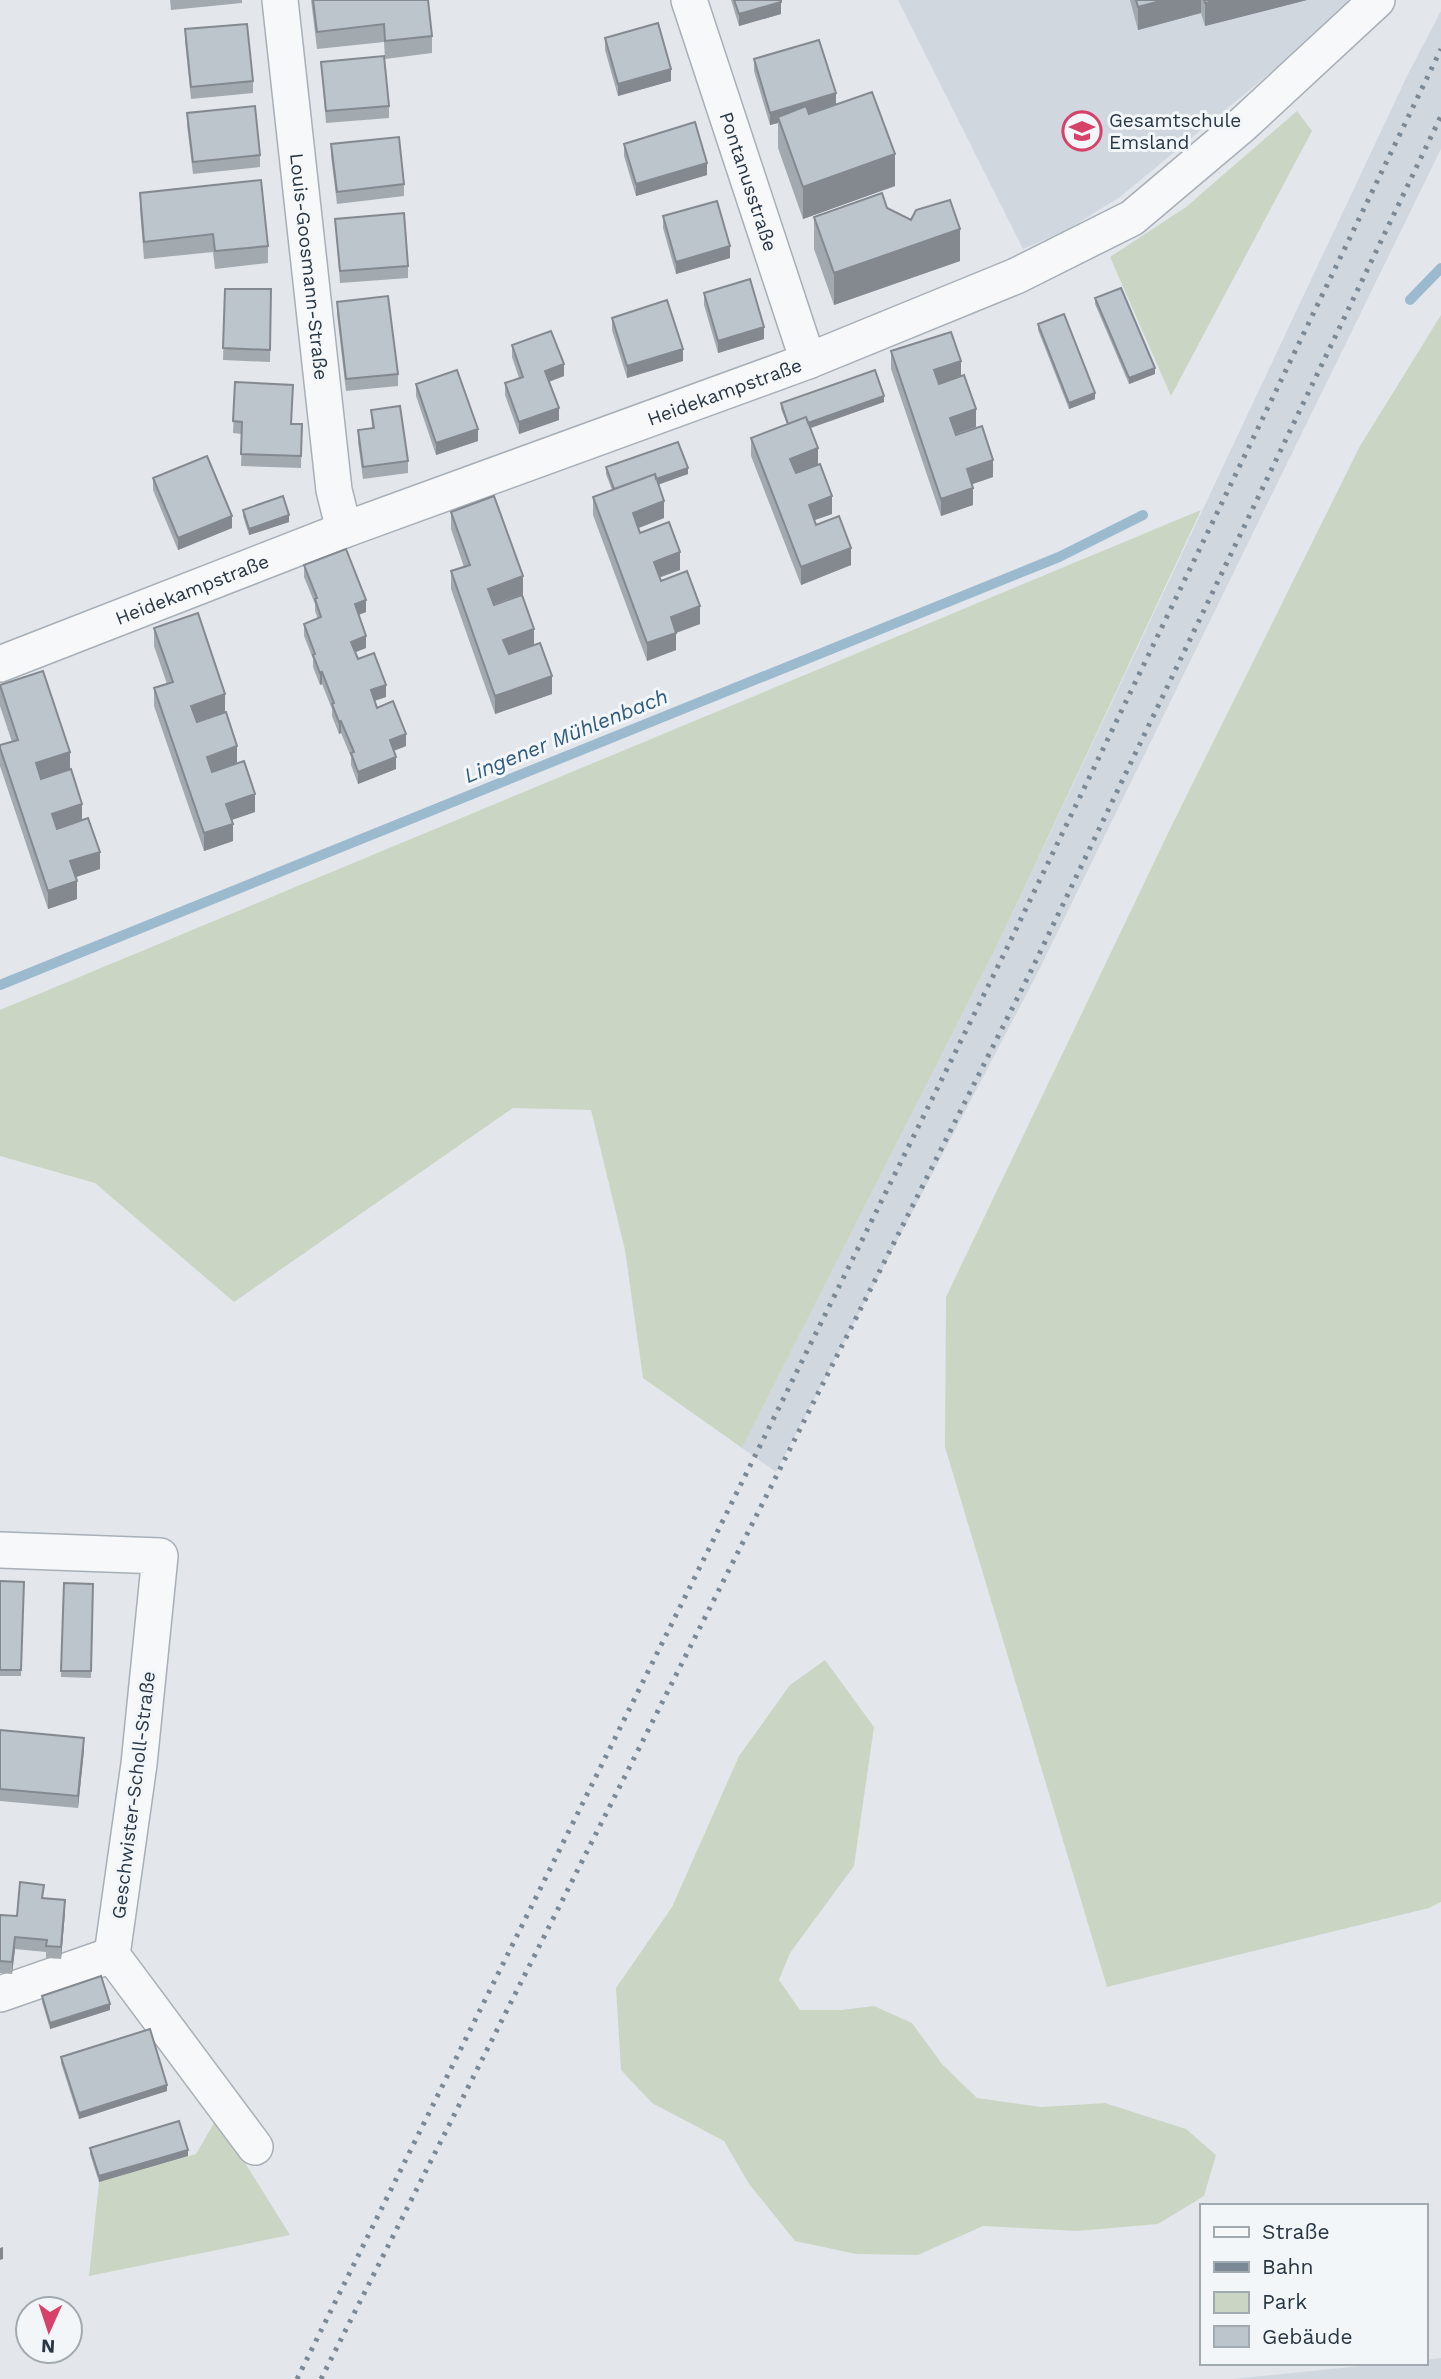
<svg xmlns="http://www.w3.org/2000/svg" width="1441" height="2379" viewBox="0 0 1441 2379" font-family="'Work Sans',sans-serif">
<style>
.built{fill:#d1d7de}
.green{fill:#cad6c3}
.lines{fill:none;stroke-linecap:round;stroke-linejoin:round}
.stream{stroke:#9cbace;stroke-width:10}
.street-casing{stroke:#a7afb7;stroke-width:38}
.street{stroke:#f6f8fa;stroke-width:35}
.rail{stroke:#7b8997;stroke-width:5;stroke-dasharray:3.5 7;stroke-linecap:butt}
.wall{fill:#a2a9af}
.shaded-wall{fill:#84898f}
.building{fill:#bcc4cc;stroke:#84898f;stroke-width:2}
.labels{text-anchor:middle;stroke-width:6;stroke-linejoin:round;paint-order:stroke}
.poi-label{font-size:19px;fill:#293745;stroke:#f3f6f9;text-anchor:start}
.street-label{font-size:19px;fill:#293745;stroke:#f3f6f9}
.water-label{font-size:21px;font-style:italic;fill:#305b7c;stroke:#f3f6f9}
</style>
<rect width="100%" height="100%" fill="#e3e7ec"/>
<!-- built -->
<path class="built" d="M898,0H1354L1355,3L1120,197L1067,230L1023,249Z
M1441,11V149L1037,974L776,1472L742,1448L997,946L1408,74Z
M1441,2358V2379H1233L1390,2363H1425V2360Z"/>
<!-- green -->
<path class="green" d="M1297,111L1312,131L1171,396L1110,257L1186,207Z
M1441,315V1902L1429,1908L1107,1987L945,1447L946,1297L1170,829L1360,446Z
M1201,510L997,946L742,1448L643,1378L625,1250L591,1110L513,1108L234,1302L95,1183L0,1156V1010Z
M825,1660L874,1727L854,1866L790,1953L779,1980L800,2010H842L874,2006L912,2023L942,2064L977,2098L1041,2107L1105,2103L1186,2129L1216,2155L1204,2196L1158,2224L1077,2231L983,2226L918,2255L856,2254L795,2241L749,2184L724,2141L652,2103L621,2070L616,1988L672,1907L739,1756L790,1685Z
M217,2118L290,2235L89,2276L99,2182L196,2154Z"/>
<g class="lines">
<!-- stream -->
<path class="stream" d="M1410,300L1441,268
M0,985L1059,557L1143,515"/>
<!-- street casing -->
<g class="street-casing">
<g id="street">
<path id="s1" d="M280,0L334,490L344,530"/>
<path id="s2" d="M689,0L808,361"/>
<path id="s3" d="M0,664L344,530L808,361L1016,276L1132,218L1241,126L1377,0"/>
<path d="M0,1550L160,1556L139,1764L112,1955L255,2147"/>
<path d="M0,1994L112,1955"/>
</g>
</g>
<!-- street -->
<use href="#street" class="street"/>
<!-- rail -->
<path class="rail" d="M297,2379L1006,950L1441,49
M321,2379L1031,971L1441,116"/>
</g>
<!-- wall -->
<path class="wall" d="M170,0H242V3L171,10Z
M311,0H428L432,36V53L385,59L384,42L317,49Z
M731,0H781V14L739,26Z
M1130,0H1307L1205,26L1201,13L1138,30Z
M185,29L253,81V93L191,99L185,41Z
M605,38L671,81L618,96L605,50Z
M754,59L836,104L895,186L803,219L778,148V123L770,125L754,71Z
M321,62L389,106V118L326,123Z
M187,113L260,155V167L193,174L187,125Z
M331,144L404,184V196L337,204L331,156Z
M624,144L707,175L636,196L624,156Z
M140,193L268,246V263L215,269L213,252L144,259L140,210Z
M887,208L911,220L960,261L834,305L814,249V217Z
M663,216L730,258L676,274L663,228Z
M335,219L408,266V278L340,283Z
M225,289H271L270,362L223,360Z
M704,293L764,339L718,353L704,305Z
M1095,298L1155,374L1129,384L1095,304Z
M337,302L398,374V386L346,391L337,314Z
M612,318L683,361L627,378L612,330Z
M1038,324L1095,399L1069,409L1038,330Z
M512,345L564,376L549,382L559,420L519,434L505,395V383L519,378L512,357Z
M891,351L961,377L976,427L955,434L993,477L972,484L973,505L941,516L891,369Z
M235,382L292,424H302L301,468L241,466L242,434L233,433Z
M416,384L478,441L436,455L416,396Z
M884,402L811,428L818,465L832,514L815,520L816,525L851,565L801,585L751,456V438L787,424L781,409V403Z
M371,410L408,461V473L363,479L358,442V430L372,428Z
M606,467L688,474L658,484L664,518L639,528L640,533L680,570L659,578L661,581L700,624L676,632V650L647,661L593,515V497L612,490L606,474Z
M153,478L232,528L178,550L153,490Z
M243,510L289,522L249,535L243,516Z
M451,512L523,594L493,604L534,645L552,694L495,714L451,589V571L464,567L451,529Z
M304,565L366,612L359,615L366,648L355,652L358,659L386,697L374,701L377,708L406,746L394,751L396,769L358,784L351,765V757L341,733L339,734L332,716V709L322,684L320,685L313,667V659L304,636V624L318,619L315,611V604L304,577Z
M154,628L225,712L237,763L255,812L231,820L233,841L204,851L154,706V688L167,684L154,646Z
M0,685L70,769L82,821L100,869L76,877L77,899L48,909L0,766V745L12,742L0,706Z
M0,1581L24,1582L21,1676H0Z
M64,1583L93,1584L91,1678L61,1677Z
M0,1730L84,1750L78,1808L0,1801Z
M43,1898L65,1912L61,1959L46,1958V1952L15,1949L12,1974L0,1973V1915L17,1916Z
M42,1996L110,2010L50,2029L42,2002Z
M61,2057L167,2091L79,2119L61,2063Z
M90,2148L188,2156L99,2182L90,2154Z"/>
<!-- shaded-wall -->
<path class="shaded-wall" d="M1164,0H1201V13L1138,30V7Z
M1218,0H1307L1205,26V3Z
M781,2V14L739,26V14Z
M671,69V81L618,96V84Z
M836,93V105L780,122L778,117V123L770,125V113Z
M895,154V186L803,219V187Z
M707,163V175L636,196V184Z
M960,229V261L834,305V273Z
M730,246V258L676,274V262Z
M764,327V339L718,353V341Z
M683,349V361L627,378V366Z
M961,361V378L934,387V370Z
M564,364V376L545,383V371Z
M1155,368V374L1129,384V378Z
M1095,393V399L1069,409V403Z
M884,396V402L790,435V429Z
M559,408V420L519,434V422Z
M976,409V427L950,436V418Z
M478,429V441L436,455V443Z
M818,448V465L790,476V459Z
M993,460V477L967,486V469Z
M688,468V474L616,500V494Z
M973,488V505L941,516V499Z
M832,496V514L809,522V505Z
M664,501V518L633,530V513Z
M289,515V522L249,535V529Z
M232,516V528L178,550V538Z
M851,548V565L801,585V567Z
M680,552V570L654,579V562Z
M523,576V594L488,606V589Z
M366,600V612L355,616V604Z
M700,606V624L671,635V617Z
M534,629V646L503,657V640Z
M676,633V650L647,661V643Z
M366,636V648L351,654V642Z
M322,672V684L320,685V673Z
M552,676V694L495,714V696Z
M386,685V697L371,702V690Z
M225,694V712L191,723V706Z
M341,721V733L339,734V722Z
M406,734V746L390,752V740Z
M237,746V764L207,774V757Z
M70,752V769L36,781V763Z
M396,757V769L358,784V772Z
M255,794V812L226,822V804Z
M82,804V821L52,832V814Z
M233,824V841L204,851V833Z
M100,852V869L70,879V861Z
M77,881V899L48,909V891Z
M84,1738V1750L78,1808V1796Z
M65,1900V1912L61,1959V1947Z
M15,1937V1949L12,1974V1962Z
M110,2004V2010L50,2029V2023Z
M167,2085V2091L79,2119V2113Z
M188,2150V2156L99,2182V2176Z
M3,2247V2259L0,2260V2248Z"/>
<!-- building -->
<path class="building" d="M313,0H428L432,36L385,41L384,24L317,32Z
M734,0H781V2L739,14Z
M1136,0H1164L1138,7Z
M1204,0H1218L1205,3Z
M658,23L671,69L618,84L605,38Z
M247,24L253,81L191,87L185,29Z
M819,40L836,93L770,113L754,59Z
M384,56L389,106L326,111L321,62Z
M872,92L895,154L803,187L778,117L806,106L809,114Z
M255,106L260,155L193,162L187,113Z
M695,122L707,163L636,184L624,144Z
M399,137L404,184L337,192L331,144Z
M261,180L268,246L215,251L213,234L144,242L140,193Z
M882,193L887,208L911,220L916,210L950,200L960,229L834,273L814,217Z
M717,201L730,246L676,262L663,216Z
M404,213L408,266L340,271L335,219Z
M750,279L764,327L718,341L704,293Z
M1121,288L1155,368L1129,378L1095,298Z
M225,289H271L270,350L223,348Z
M388,296L398,374L346,379L337,302Z
M667,300L683,349L627,366L612,318Z
M1064,314L1095,393L1069,403L1038,324Z
M551,331L564,364L545,371L559,408L519,422L505,383L523,377L512,345Z
M951,332L961,361L934,370L939,384L964,375L976,409L950,418L956,435L982,426L993,460L967,469L973,488L941,499L891,351Z
M457,370L478,429L436,443L416,384Z
M875,370L884,396L808,423L806,417L788,424L781,403Z
M235,382L293,385L291,424H302L301,456L241,454L242,422L233,421Z
M400,406L408,461L363,467L358,430L374,428L371,410Z
M806,417L818,448L790,459L796,473L820,464L832,496L809,505L816,525L839,516L851,548L801,567L751,438Z
M678,442L688,468L656,479L655,474L614,489L606,467Z
M207,456L232,516L178,538L153,478Z
M655,474L664,501L633,513L640,533L669,522L680,552L654,562L661,581L687,571L700,606L671,617L676,633L647,643L593,497Z
M283,496L289,515L249,529L243,510Z
M494,496L523,576L488,589L494,605L522,595L534,629L503,640L509,654L540,643L552,676L495,696L451,571L470,565L451,512Z
M346,549L366,600L355,604L366,636L351,642L358,659L374,653L386,685L371,690L377,708L393,701L406,734L390,740L396,757L358,772L351,753L354,752L341,721L339,722L332,704L334,703L322,672L320,673L313,655L315,654L304,624L321,617L315,599L317,598L304,565Z
M198,613L225,694L191,706L197,722L226,712L237,746L207,757L212,772L244,761L255,794L226,804L233,824L204,833L154,688L173,682L154,628Z
M43,671L70,752L36,763L41,779L71,769L82,804L52,814L57,829L88,818L100,852L70,861L77,881L48,891L0,748V745L18,740L0,685Z
M0,1581L24,1582L21,1670H0Z
M64,1583L93,1584L91,1671H61Z
M0,1730L84,1738L78,1796L0,1789Z
M20,1882L44,1885L42,1898L65,1900L61,1947L46,1946L47,1940L15,1937L12,1962L0,1961V1915L17,1916Z
M101,1976L110,2004L50,2023L42,1996Z
M150,2029L167,2085L79,2113L61,2057Z
M179,2121L188,2150L99,2176L90,2148Z"/>
<!-- icons -->
<defs>
<g id="school-ring" transform="scale(2.0125)"><circle r="9.5" fill="#f3f6f9" stroke="#d84169" stroke-width="1.5"/><path d="M0-5L7-2L0 1L-7-2ZM-4 1L0 2.5L4 1V4Q0 6-4 4Z" fill="#d84169"/></g>
</defs>
<g fill-rule="evenodd">
<use href="#school-ring" x="1082" y="131"/>
</g>
<g class="labels">
<!-- poi labels -->
<g class="poi-label">
<text x="1109" y="127">Gesamtschule<tspan x="1109" dy="22">Emsland</tspan></text>
</g>
<!-- street labels -->
<g class="street-label">
<text dy="7" stroke="none"><textPath href="#s2" startOffset="191">Pontanusstraße</textPath></text>
<text dy="7" stroke="none"><textPath href="#s1" startOffset="268">Louis-Goosmann-Straße</textPath></text>
<text dy="7" stroke="none"><textPath href="#s3" startOffset="774">Heidekampstraße</textPath></text>
<text dy="7" stroke="none"><textPath href="#s3" startOffset="206">Heidekampstraße</textPath></text>
<text transform="translate(133 1795) rotate(-83)" y="7">Geschwister-Scholl-Straße</text>
</g>
<!-- water labels -->
<g class="water-label">
<text transform="translate(566 736) rotate(-22)" y="7">Lingener Mühlenbach</text>
</g>
</g>
<!-- legend -->
<rect x="1200" y="2204" width="228" height="161" fill="#f3f6f9" stroke="#a2aab1" stroke-width="2"/>
<rect x="1214" y="2227" width="35" height="10" fill="#f6f8fa" stroke="#a2aab1" stroke-width="2"/>
<text x="1262" y="2239" font-size="21" fill="#293745">Straße</text>
<rect x="1214" y="2262" width="35" height="10" fill="#7b8997" stroke="#a2aab1" stroke-width="2"/>
<text x="1262" y="2274" font-size="21" fill="#293745">Bahn</text>
<rect x="1214" y="2292" width="35" height="21" fill="#cad6c3" stroke="#a2aab1" stroke-width="2"/>
<text x="1262" y="2309" font-size="21" fill="#293745">Park</text>
<rect x="1214" y="2326" width="35" height="21" fill="#bcc4cc" stroke="#a2aab1" stroke-width="2"/>
<text x="1262" y="2344" font-size="21" fill="#293745">Gebäude</text>
<!-- north arrow -->
<g transform="translate(49 2330) rotate(183)"><circle r="33" fill="#f3f6f9" stroke="#a2aab1" stroke-width="2"/>
<path d="M0-5L12 26L0 18L-12 26Z" fill="#d84169"/>
<text y="-10" font-size="19" font-weight="bold" text-anchor="middle" fill="#293745">N</text>
</g>
</svg>
